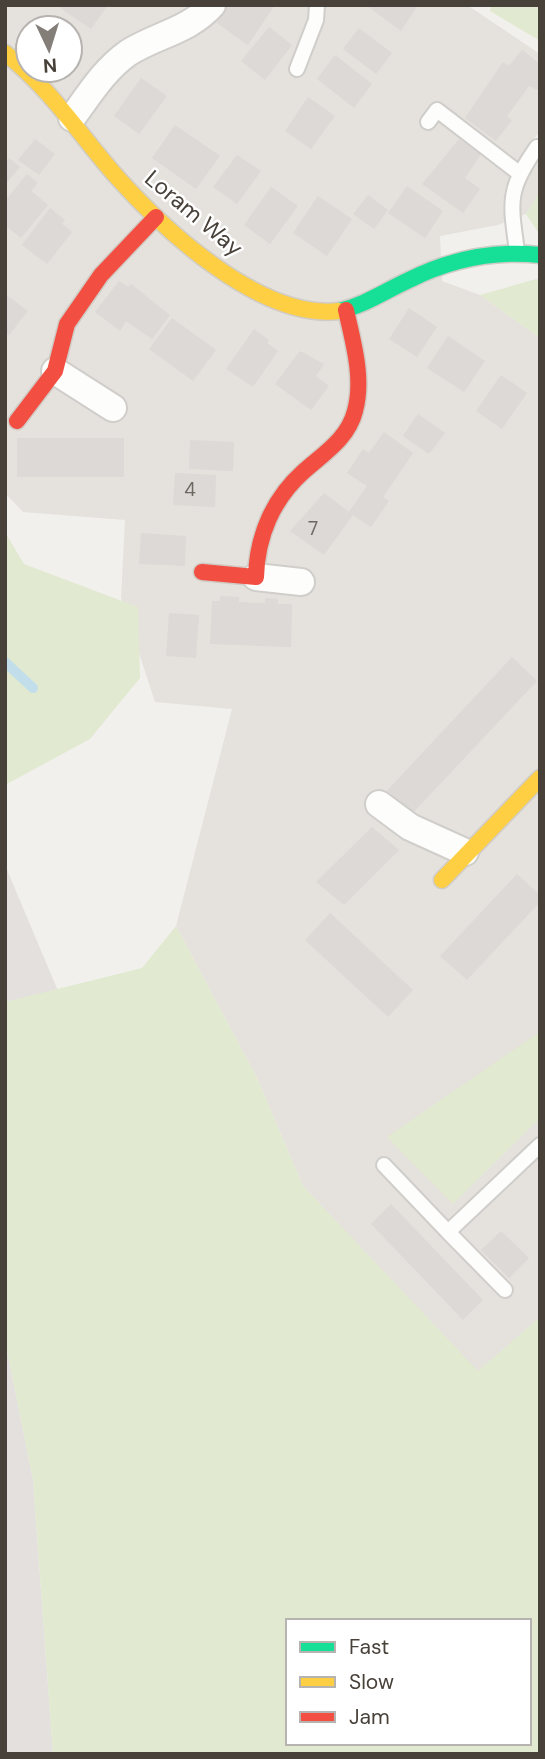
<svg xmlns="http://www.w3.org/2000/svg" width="545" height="1759" viewBox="0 0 545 1759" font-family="'DM Sans',sans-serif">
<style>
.residential{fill:#e5e1dc;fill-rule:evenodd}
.industrial{fill:#e4e0dd}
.green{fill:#e1e9d0;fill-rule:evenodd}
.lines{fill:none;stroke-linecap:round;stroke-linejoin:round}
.stream{stroke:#c3deeb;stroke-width:10}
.building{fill:#dcd9d6}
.lane-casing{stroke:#d0cecb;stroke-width:18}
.street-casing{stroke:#d0cecb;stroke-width:30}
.fast-casing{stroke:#d0ccc5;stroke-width:19}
.slow-casing{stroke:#d0ccc5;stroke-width:19}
.jam-casing{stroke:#d0ccc5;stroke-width:19}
.lane{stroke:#fdfdfc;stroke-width:14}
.street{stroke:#fdfdfc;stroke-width:26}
.fast{stroke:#16e098;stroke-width:16}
.slow{stroke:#ffcf43;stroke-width:16}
.jam{stroke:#f24e42;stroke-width:16}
.labels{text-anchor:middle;stroke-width:5;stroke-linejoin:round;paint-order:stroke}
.number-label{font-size:19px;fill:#6e6862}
.street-label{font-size:23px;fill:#48413a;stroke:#fff}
</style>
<rect width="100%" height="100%" fill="#f2f0ed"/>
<!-- residential -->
<path class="residential" d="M5,5H467L540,54V131L527,148L540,157V192L526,214L498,225L440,236L442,281L480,295L540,338V1317L478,1372L303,1186L257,1078L176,926L232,709L155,702L121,598L125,520L23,512L5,493ZM28,28H70V70H28Z"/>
<!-- industrial -->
<path class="industrial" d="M5,865L58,991L5,1002Z
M5,1340L33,1480L53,1754H5Z"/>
<!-- green -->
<path class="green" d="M491,5H540V41L490,11Z
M540,192V235L526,214Z
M536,279L540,280V338L480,295Z
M5,532L24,564L138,607L140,678L90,739L5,785Z
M176,926L257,1078L303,1186L478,1371L540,1317V1754H53L33,1480L5,1340V1002L142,968ZM288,1621H529V1743H288Z
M538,1033L540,1118L453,1204L387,1137Z"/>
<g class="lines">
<!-- stream -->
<path class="stream" d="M5,662L33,688"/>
</g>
<!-- building -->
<path class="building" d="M56,5H108L91,29Z
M229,5H275L248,45L217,23Z
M366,5H418L401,31Z
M46,17L61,28H37Z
M269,27L292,45L265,80L241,61Z
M359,28L392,53L376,74L343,49Z
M70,35L83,45L70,63Z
M522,50L540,64V91L529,86L507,116L512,120L496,141L465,118L503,62L509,66Z
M335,55L372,84L354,108L317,79Z
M141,78L167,96L139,134L114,116Z
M308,97L335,116L311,149L285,131Z
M175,125L220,156L196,189L152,158Z
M35,139L55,154L39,175L18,160Z
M459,139L481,154L465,178L480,189L463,213L422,184Z
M237,155L261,171L237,204L213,187Z
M9,158L20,167L5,185V163Z
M27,174L38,183L31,191L48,205L21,238L5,225V201Z
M407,186L443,211L425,238L388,213Z
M271,187L298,206L270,244L244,225Z
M368,195L388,210L374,229L353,214Z
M318,196L352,219L327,256L293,233Z
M50,208L65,220L62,224L72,232L47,264L22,245Z
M119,281L128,287L131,284L170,315L152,339L126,321L120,331L95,312Z
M5,294L28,311L9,335L5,332Z
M409,308L437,327L417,357L389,339Z
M172,318L216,350L193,381L149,349Z
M254,329L269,340L267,343L278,351L253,387L226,369Z
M448,336L485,361L464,392L427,368Z
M300,351L324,364L316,376L329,386L311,410L275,384Z
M501,375L527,393L502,429L476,411Z
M418,414L445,433L429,454L403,436Z
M384,432L413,453L383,497L389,501L371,527L353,515L324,555L290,531L324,493L349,512L367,486L347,473L363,449L369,453Z
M17,438H124V477H17Z
M190,440L234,442L233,471L189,469Z
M175,473L216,475L215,507L173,505Z
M141,533L186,536L185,566L139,564Z
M220,596L239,597V602L265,603V598L278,599V604H292L291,647L210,644L212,601H220Z
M169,613L199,615L196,658L166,656Z
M512,657L537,681L407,819L382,796Z
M372,827L399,850L344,905L316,882Z
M517,874L540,895V902L467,980L440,956Z
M330,913L413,990L388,1017L305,940Z
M391,1204L483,1300L463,1320L371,1224Z
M501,1231L529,1258L509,1278L481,1250Z"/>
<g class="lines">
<!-- lane casing -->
<g class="lane-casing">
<path id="lane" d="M297,69L316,20L317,5
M428,122L437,110L519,173
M517,251C510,201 507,190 537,147
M384,1165L448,1232
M505,1290L448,1232L540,1145"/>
</g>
<!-- street casing -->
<g class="street-casing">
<path id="street" d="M72,118C89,95 104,70 128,53C156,35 189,31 212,5
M55,371L113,408
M256,577L301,582
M379,804L410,827L465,852"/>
</g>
<!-- fast casing -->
<g class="fast-casing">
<path id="fast" d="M339,311C365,305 385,291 409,280C451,259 493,250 540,255"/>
</g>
<!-- slow casing -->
<g class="slow-casing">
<path id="slow" d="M5,53C50,88 79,134 116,176C165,231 261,320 339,311
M442,880L540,778"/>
</g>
<!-- jam casing -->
<g class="jam-casing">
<path id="jam" d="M17,421L55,371L67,324L101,275L156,217
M202,572L256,577C257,536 273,499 303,472C323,454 348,439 355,411C364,378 353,342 346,310"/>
</g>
<!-- lane -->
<use href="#lane" class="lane"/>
<!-- street -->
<use href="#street" class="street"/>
<!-- fast -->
<use href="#fast" class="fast"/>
<!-- slow -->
<use href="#slow" class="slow"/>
<!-- jam -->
<use href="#jam" class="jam"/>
</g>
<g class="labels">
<!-- number labels -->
<g class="number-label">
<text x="190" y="496">4</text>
<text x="313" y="535">7</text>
</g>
<!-- street labels -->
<g class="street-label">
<text transform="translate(194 213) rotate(40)" y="8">Loram Way</text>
</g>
</g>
<!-- border -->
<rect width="545" height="1759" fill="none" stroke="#48413a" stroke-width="14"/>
<!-- legend -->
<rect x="286" y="1619" width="245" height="126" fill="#ffffff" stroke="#b6b3b0" stroke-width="2"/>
<rect x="300" y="1642" width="35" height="10" fill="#16e098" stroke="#b6b3b0" stroke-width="2"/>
<text x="349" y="1654" font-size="21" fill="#48413a">Fast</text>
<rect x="300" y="1677" width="35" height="10" fill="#ffcf43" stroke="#b6b3b0" stroke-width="2"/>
<text x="349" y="1689" font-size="21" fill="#48413a">Slow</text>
<rect x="300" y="1712" width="35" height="10" fill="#f24e42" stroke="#b6b3b0" stroke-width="2"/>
<text x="349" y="1724" font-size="21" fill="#48413a">Jam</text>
<!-- north arrow -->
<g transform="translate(49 49) rotate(176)"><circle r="33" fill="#ffffff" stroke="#b6b3b0" stroke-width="2"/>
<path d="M0-5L12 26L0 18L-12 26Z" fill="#847e79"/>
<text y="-10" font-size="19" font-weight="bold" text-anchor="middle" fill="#48413a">N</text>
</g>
</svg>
